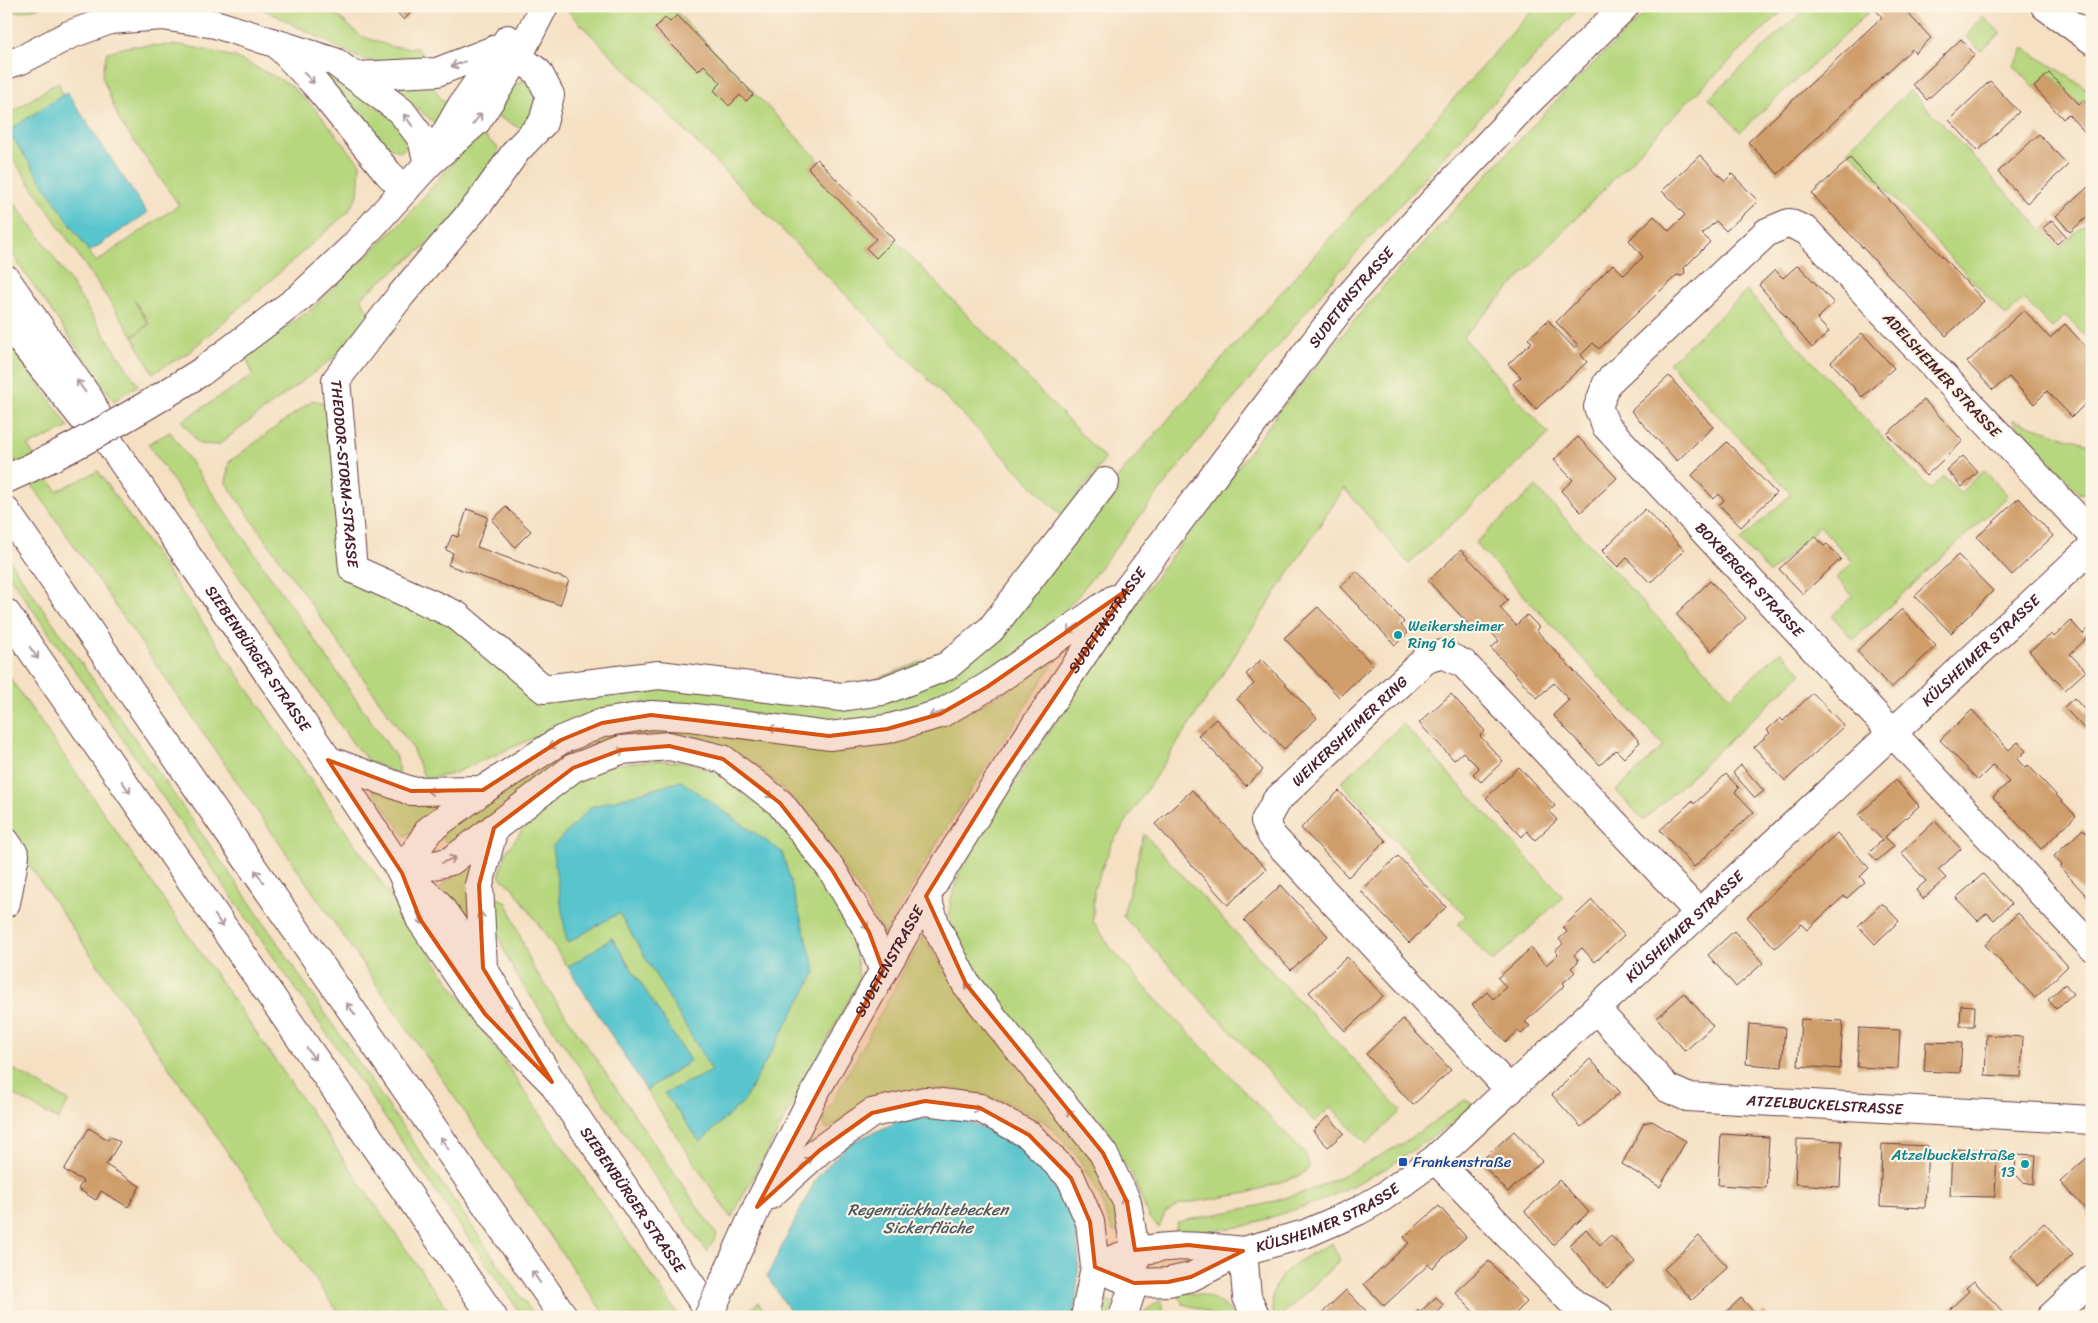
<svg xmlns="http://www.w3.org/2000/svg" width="2098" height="1323" viewBox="0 0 2098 1323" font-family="Sriracha,sans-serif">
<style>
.green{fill:#b7d77f;stroke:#807b55}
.water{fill:#58c5cd;stroke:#51727c}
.building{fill:#cf9d6a}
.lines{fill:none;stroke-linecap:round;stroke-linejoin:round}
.minor-casing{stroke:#643c42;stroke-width:30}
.major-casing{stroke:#643c42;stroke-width:30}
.highway-casing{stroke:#643c42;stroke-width:30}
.minor{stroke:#fff;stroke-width:28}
.major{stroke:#fff;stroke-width:28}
.highway{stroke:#fff;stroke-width:28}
.major-bridge-casing{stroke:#643c42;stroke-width:30;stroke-linecap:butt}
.major-bridge{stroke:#fff;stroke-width:28}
.oneway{stroke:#ae9aa0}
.marked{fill:#d8530f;fill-opacity:0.2;stroke:#d8530f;stroke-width:4;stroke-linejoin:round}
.culture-dot{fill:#0f9aa8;stroke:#fcf5e5;stroke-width:2}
.transit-dot{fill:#1a4fb4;stroke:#fcf5e5;stroke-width:2}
.labels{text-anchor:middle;stroke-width:4.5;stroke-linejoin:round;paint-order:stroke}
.street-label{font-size:15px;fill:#4a1f2b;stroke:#fcf5e5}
.culture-label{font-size:15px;fill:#0d838f;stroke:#fcf5e5;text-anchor:start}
.transit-label{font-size:15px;fill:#164399;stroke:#fcf5e5;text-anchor:start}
.water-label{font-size:16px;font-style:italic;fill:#4f5964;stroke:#fcf5e5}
</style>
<rect width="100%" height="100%" fill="#fcf5e5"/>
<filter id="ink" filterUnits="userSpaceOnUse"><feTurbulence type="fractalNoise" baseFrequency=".02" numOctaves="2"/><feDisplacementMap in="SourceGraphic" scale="10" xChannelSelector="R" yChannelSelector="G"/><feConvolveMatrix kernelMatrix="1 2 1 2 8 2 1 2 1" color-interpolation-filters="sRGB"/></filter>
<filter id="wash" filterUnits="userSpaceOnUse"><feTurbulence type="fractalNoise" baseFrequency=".0096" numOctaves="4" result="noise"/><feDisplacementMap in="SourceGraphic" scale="20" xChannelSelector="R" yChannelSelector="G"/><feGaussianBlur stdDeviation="1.12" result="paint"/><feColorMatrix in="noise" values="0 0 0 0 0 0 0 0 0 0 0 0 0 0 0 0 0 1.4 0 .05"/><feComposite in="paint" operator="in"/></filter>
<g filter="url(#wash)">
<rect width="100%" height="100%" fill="#f5e0c3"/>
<!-- green -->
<path class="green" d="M6,6H45L6,15Z
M257,6H326L361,36L393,47L416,48L423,54L427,64L393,66L357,57Z
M563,6H671L1105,459L1063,517Z
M1536,6H1581L1339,272L1194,447L1077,597L1054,623L1029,646L986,675L929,704L878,719L826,725L698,705L638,703L586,715L452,774L425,779L411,746L226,483L229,462L313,400L328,404L349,562L436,614L538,699L651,683L819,701L1002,631L1125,468Z
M1652,6H1788L1688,101L1463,337L1549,434L1409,564L1344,488L1112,843L1094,889L1093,921L1110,947L1150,993L1306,1155L1309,1168L1301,1175L1248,1193L1181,1204L1165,1213L1159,1228L1149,1218L1132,1174L1058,1077L973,973L958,950L950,923V902L960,870L1014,784L1118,628L1284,405L1380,290L1566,90Z
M1808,6H1867L1871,10L1740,132L1709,98Z
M1982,16L2001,33L1981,51L1967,37Z
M182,45L235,57L289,84L317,111L360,164L358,195L348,212L188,353L153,373L133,337L150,324L133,299L148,324L133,336L6,148V121L15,110L58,82L63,95L9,131L96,262L179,205L119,120L102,76L107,52L131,46Z
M2024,48L2092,92V108L2084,100L2079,104L2049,73L2034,87L2014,66Z
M327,71L396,121L404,133L408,145L401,152L377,142L323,78Z
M524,81C546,91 536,119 519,128L495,115L514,84Z
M432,83L439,97L449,105L435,123L397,92L401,85Z
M1910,90L2059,248L2092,217V339L2090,341L2065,315L2052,328L2024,299L2006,316L1848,150Z
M477,134H482L498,148V160L442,233L361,297L371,319L333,358L218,445L199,444L182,421L253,375L245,355L310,310L403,221Z
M6,192L41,238L138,385L114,401L20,266L6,243Z
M1747,291L1930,489L1944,476L1960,493L1984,470L2008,496L1853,640L1832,616L1853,596L1836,578L1853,562L1820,526L1770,573L1740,541L1791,494L1669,363Z
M6,336L69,427L28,446L57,491L98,471L680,1317H606L6,447Z
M2012,420L2092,445V494L2079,493Z
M170,432L396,757L399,774L370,762L354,745L148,444Z
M1536,487L1731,697L1781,651L1802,673L1644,820L1616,791L1664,746L1475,543Z
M6,556L249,901L384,1100L535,1317H523L6,571Z
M1062,650L942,835L884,935L860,892L802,808L757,765L698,737L641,735L590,744L538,779L450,848L439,833L586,739L636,726L681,725L829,753L891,745L955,719L1010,689Z
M6,672L453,1317H342L328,1298L6,832Z
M1403,724L1563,897L1493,962L1458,924L1466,916L1341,782Z
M654,760L691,763L736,780L770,806L805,849L854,930L859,981L731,1218L646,1090L690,1061L612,938L568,967L514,889L499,876L506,852L535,813L564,788L602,766Z
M372,789L458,801L405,836Z
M1144,834L1401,1111L1366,1144L1331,1107L1315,1122L1123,916Z
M473,861L469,930L439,888Z
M495,896L507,903L532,966L717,1235L707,1252L516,975L502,946L493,920Z
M923,936L941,965L1086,1149L1108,1185L1121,1229L1117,1232L1112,1231L1101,1199L1078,1157L1047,1123L1004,1101L956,1089L906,1090L863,1105L826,1130L823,1119Z
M6,1065L69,1101L58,1120L6,1090Z
M1465,1100L1474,1104L1452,1123L1387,1168L1323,1200L1245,1226L1175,1236L1177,1222L1258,1206L1308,1191L1352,1171L1403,1143Z
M1332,1243L1340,1260L1280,1317H1274C1264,1274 1300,1260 1332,1243Z
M1177,1292C1201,1293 1219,1297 1236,1317H1216L1198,1308L1183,1304Z
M1162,1299V1317H1142L1145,1311Z
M1106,1301L1113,1304L1109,1317H1100Z
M758,1302L769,1317H748L746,1314Z"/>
<!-- water -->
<path class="water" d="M67,92L147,213L89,252L8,131Z
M681,781L782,852L816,972L743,1102L700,1142L664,1093L712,1071L619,913L567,943L552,847L591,807Z
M612,938L690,1061L646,1090L568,967Z
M961,1118L1014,1142L1044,1172L1073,1216L1079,1256L1076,1302L1071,1317H794L767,1276L817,1177L850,1143L904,1119Z"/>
<g id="blocks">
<!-- building -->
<path class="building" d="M391,6H417L404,20Z
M1872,6H1901L1931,38L1915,53L1912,49L1778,174L1748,142L1882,17Z
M677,15L748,88L753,95L746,101L740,95L729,106L714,90L721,83L704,65L698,71L655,28L665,18L670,22Z
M1961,39L1975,55L1927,100L1913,84Z
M2049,73L2079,104L2084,100L2092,108V140L2068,114L2063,119L2034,87Z
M1990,81L2019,112L1978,151L1949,120Z
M2039,134L2068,165L2027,203L1998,172Z
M1700,155L1725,181L1732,174L1758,201L1726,231L1716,221L1702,234L1710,242L1684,268L1685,273L1681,276L1677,275L1599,349L1593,343L1581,355L1587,362L1536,409L1513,384L1521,377L1508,364L1532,342L1528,339L1548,320L1574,348L1578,345L1556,322L1613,264L1624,275L1643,257L1629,240L1654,216L1669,231L1685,215L1662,191Z
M1850,158L1984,301L1946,336L1812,194Z
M817,159L894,240L876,258L866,248L876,239L808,168Z
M2088,187L2092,191V213L2070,232L2056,216Z
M2052,220L2066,236L2057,244L2043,228Z
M1798,265L1834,303L1817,319L1829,332L1812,348L1759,285L1775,270L1783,278Z
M2024,310L2050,338L2065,324L2090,351L2092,349V407L2087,402L2072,417L2047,391L2034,404L2009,377L1993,390L1967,362Z
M1862,333L1894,368L1862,397L1831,362Z
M1669,376L1713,427L1677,461L1631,411Z
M1924,400L1963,441L1926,476L1887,434Z
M1578,437L1617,478L1581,512L1561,491L1573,480L1554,460Z
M1727,442L1776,493L1741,527L1719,505L1724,500L1719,494L1714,499L1692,475Z
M1963,456L1978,472L1962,487L1947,470Z
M2019,498L2053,536L2012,575L1977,537Z
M506,507L531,531L515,547L492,520Z
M467,509L488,517L477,547L569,580L560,605L448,565L453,553L446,550L452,535L458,537Z
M1645,509L1684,550L1650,583L1627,558L1618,567L1602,551Z
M1815,536L1824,546L1827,544L1841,559L1803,594L1779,569Z
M1461,550L1508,600L1500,608L1516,625L1527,615L1539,627L1536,630L1640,742L1624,758L1616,750L1600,765L1553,715L1569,700L1554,683L1537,698L1491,648L1499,641L1491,632L1483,624L1475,631L1428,581Z
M1958,555L1993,591L1951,633L1915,596Z
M1357,571L1404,622L1401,625L1408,633L1395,645L1340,587Z
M1710,581L1746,618L1711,651L1676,614Z
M1318,607L1373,665L1339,697L1284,638Z
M1902,609L1936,646L1891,688L1857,651Z
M2071,621L2083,634L2092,625V643L2087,638L2070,654L2086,671L2065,690L2029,651L2052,634L2054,637Z
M1262,659L1317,718L1284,749L1237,699L1254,684L1246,674Z
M1813,693L1844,726L1785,781L1754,747L1770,733L1767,730L1780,718L1783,721Z
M1451,694L1485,731L1480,736L1503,761L1481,782L1473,774L1479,768L1463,752L1454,760L1419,723Z
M2074,698L2092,718L2090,735L2064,707Z
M1972,710L2009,750L2018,742L2026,751L2017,759L2025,768L2028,765L2076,816L2041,849L1993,797L2009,782L1993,765L1978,780L1940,740Z
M1216,719L1263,770L1246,786L1198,735Z
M1741,765L1764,791L1755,798L1733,773Z
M1519,767L1555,806L1549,811L1557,820L1535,840L1527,831L1522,837L1486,798Z
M1726,774L1739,788L1735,792L1754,812L1694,867L1660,830L1692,801L1694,804Z
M1896,780L1919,806L1885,837L1894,846L1877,861L1869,853L1882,840L1859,815Z
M1192,790L1266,869L1228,905L1155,824Z
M1339,791L1386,841L1348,877L1301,828Z
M1935,821L1961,849L1938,870L1946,878L1923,899L1916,890L1926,881L1901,853Z
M2083,829L2092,839V902L2060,867L2062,865L2054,856Z
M1837,833L1869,868L1860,877L1865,882L1847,898L1844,896L1807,930L1801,924L1775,948L1747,917Z
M1398,856L1446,907L1409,943L1361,891Z
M1983,874L2011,904L1994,920L1987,913L1978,921L1956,898Z
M1281,885L1328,936L1291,970L1244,920Z
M1592,900L1624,935L1595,962L1582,948L1574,955L1579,961L1571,968L1575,972L1563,983L1565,985L1525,1022L1530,1026L1521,1034L1518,1031L1506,1042L1472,1005L1487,992L1493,999L1506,987L1498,978L1531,948L1546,965L1558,954L1555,951L1563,944L1559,939L1567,932L1563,927Z
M1882,903L1899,921L1875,944L1858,926Z
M2018,913L2068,966L2035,998L1985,945Z
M1734,931L1763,963L1736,987L1708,955Z
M1347,957L1383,996L1345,1031L1309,992Z
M2065,984L2073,994L2056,1009L2048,1000Z
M1684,993L1713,1026L1685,1051L1657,1018Z
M1961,1005L1975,1006L1974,1026H1960Z
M1403,1019L1451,1070L1413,1105L1366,1054Z
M1801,1019L1843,1021L1840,1069L1798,1066Z
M1749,1024L1785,1027L1782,1067L1746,1064Z
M1859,1028L1900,1030L1898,1069L1857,1067Z
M1987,1035L2023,1037L2021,1077L1985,1075Z
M1926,1042L1962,1043L1960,1073L1924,1071Z
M1590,1059L1620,1092L1581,1127L1552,1095Z
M1328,1116L1344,1133L1328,1147L1313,1131Z
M1652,1121L1686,1141L1660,1187L1622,1164L1644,1123Z
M89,1128L108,1140L110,1136L120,1142L106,1165L140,1186L128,1207L101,1191L96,1200L78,1189L83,1181L64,1170Z
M1514,1131L1542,1161L1508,1192L1480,1162Z
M1721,1134L1769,1137L1766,1188L1718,1185Z
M1797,1139L1842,1141L1840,1187L1795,1184Z
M1882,1144L1928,1146L1925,1208L1880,1206Z
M1952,1149L1997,1151L1995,1197L1950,1196Z
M2016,1154L2036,1155L2034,1184L2023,1182L2015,1174Z
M2090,1155L2092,1157V1220L2088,1216L2090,1214L2060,1182Z
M1559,1180L1589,1212L1553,1245L1525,1211Z
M1439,1206L1466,1237L1432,1268L1429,1264L1384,1306L1364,1284L1409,1243L1404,1237Z
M2044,1223L2073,1254L2038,1286L2010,1255Z
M1586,1229L1600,1245L1611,1235L1635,1262L1607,1288L1569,1245Z
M1699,1236L1728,1267L1692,1300L1664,1269Z
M1489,1261L1527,1302L1512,1317H1478L1455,1292Z
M1974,1281L2005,1314L2003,1317H1957L1950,1309L1969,1291L1966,1288Z
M1346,1290L1372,1317H1318Z
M1436,1297L1444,1306L1433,1317H1411L1418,1310L1419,1313Z
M1741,1298L1758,1316L1764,1311L1769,1317H1721Z"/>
</g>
</g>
<g filter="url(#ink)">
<use href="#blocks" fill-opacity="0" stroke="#643c42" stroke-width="1"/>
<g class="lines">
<!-- minor casing -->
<g class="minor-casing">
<g id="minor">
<path d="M2045,6L2092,40"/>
<path id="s1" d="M504,46L538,72L550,95L543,123L517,150L480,202L401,295L336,380L353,569L456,615L544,689L659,675L841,697L883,691L947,666L991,629L1105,482"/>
<path d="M440,143L462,105L508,39"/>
<path d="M428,164L477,121L518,57L544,6"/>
<path id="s2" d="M2092,534L1807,231L1789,223L1767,232L1607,383L1598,407L1606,426L2092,947"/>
<path d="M6,842L15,855L6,903"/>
<path id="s3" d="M1596,1009L1667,1088L1687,1097L2092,1120"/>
<path id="s4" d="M1510,1090L1272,836L1265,821L1276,801L1426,659L1443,654L1464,664L1699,913"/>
<path d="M1435,1159L1575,1305L1599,1317"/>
<path d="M1243,1251L1247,1297L1256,1317"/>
<path d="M1114,1259C1158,1241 1197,1246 1243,1251"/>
<path id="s5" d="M1095,1267L1134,1283L1168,1282L1191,1277L1243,1251L1305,1234L1358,1211L1383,1197L1435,1159L2092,547"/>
<path d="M2051,1317L2092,1279"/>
</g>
</g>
<!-- major casing -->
<g class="major-casing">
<g id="major">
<path d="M278,45L316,85L388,173L405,190"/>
<path d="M6,65L21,60L69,35L110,20L162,16L215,24L335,62L401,111L422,139L428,164L352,248L299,298L201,372"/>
<path d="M356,76L437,72L504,46"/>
<path id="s6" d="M6,279L90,400L111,445L328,760L402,873L420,919L485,1014L552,1082"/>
<path d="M6,322L83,418"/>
<path d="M328,760L411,791L483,790"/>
<path d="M402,873L429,830L483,790L561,740L602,723L651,715L689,717L829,736L887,729L940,714L987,687L1114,599"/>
<path d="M402,873L451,861L573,768L621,750L669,746L723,759L780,803L832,870L869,932L883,970"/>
<path id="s7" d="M404,875L438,904L483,968L552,1082L713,1317"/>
<path d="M926,896L936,926L966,984L1103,1153L1127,1202L1135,1250L1134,1283L1123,1317"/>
<path d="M483,968L479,885L494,828"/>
<path d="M770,1195L820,1150L872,1113L925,1101L980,1108L1029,1135L1071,1178L1090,1222L1095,1267L1085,1317"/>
<path id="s8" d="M757,1207L815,1092L926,896L997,782L1127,590L1352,293L1434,201L1519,111L1625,6"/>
</g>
</g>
<!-- highway casing -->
<g class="highway-casing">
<path id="highway" d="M6,511L564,1317
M6,613L493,1317"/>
</g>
<!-- minor -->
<use href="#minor" class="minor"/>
<!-- major -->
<use href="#major" class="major"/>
<!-- highway -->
<use href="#highway" class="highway"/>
<!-- major-bridge casing -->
<g class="major-bridge-casing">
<path id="major-bridge" d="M6,479C74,449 138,412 201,372
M708,1317L757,1207"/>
</g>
<!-- major-bridge -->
<use href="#major-bridge" class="major-bridge"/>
</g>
<!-- one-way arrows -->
<defs><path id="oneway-shaft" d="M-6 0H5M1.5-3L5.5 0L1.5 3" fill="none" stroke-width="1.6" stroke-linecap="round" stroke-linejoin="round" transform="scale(1.25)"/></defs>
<g class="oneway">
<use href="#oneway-shaft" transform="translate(458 64) rotate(159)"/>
<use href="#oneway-shaft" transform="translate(309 78) rotate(46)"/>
<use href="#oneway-shaft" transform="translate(477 119) rotate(-51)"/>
<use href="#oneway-shaft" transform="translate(408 120) rotate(-126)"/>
<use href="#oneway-shaft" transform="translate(81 386) rotate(-125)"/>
<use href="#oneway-shaft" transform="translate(1073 628) rotate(145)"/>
<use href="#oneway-shaft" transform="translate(34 653) rotate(55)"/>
<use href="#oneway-shaft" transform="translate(936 714) rotate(160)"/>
<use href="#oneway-shaft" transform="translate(776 729) rotate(-172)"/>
<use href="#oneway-shaft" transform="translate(555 744) rotate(148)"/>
<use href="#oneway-shaft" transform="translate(618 752) rotate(-16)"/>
<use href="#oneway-shaft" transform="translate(126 787) rotate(55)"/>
<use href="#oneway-shaft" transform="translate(434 791) rotate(180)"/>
<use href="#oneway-shaft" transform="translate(767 793) rotate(37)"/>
<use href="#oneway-shaft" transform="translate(449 860) rotate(-23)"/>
<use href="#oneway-shaft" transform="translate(259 876) rotate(-125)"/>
<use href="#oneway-shaft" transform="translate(420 918) rotate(63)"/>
<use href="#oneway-shaft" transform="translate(481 919) rotate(-93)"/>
<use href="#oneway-shaft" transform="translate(219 921) rotate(55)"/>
<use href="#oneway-shaft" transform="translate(864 923) rotate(59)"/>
<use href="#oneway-shaft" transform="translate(970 989) rotate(-127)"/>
<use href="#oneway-shaft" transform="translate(351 1009) rotate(-125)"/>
<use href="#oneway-shaft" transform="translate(509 1010) rotate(-121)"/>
<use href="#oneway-shaft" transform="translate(311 1054) rotate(55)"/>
<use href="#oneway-shaft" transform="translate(973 1108) rotate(11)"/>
<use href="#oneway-shaft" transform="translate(1072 1115) rotate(-129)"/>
<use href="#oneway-shaft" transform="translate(444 1143) rotate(-125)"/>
<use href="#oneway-shaft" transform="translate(806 1162) rotate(-42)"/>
<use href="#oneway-shaft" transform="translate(1125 1203) rotate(-108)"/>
<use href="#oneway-shaft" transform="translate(536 1277) rotate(-125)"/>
</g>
</g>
<!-- marked area -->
<path class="marked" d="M1127,590L997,782L926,896L966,984L1103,1153L1127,1202L1135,1250L1188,1245L1243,1251L1191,1277L1168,1282L1134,1283L1095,1267L1090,1222L1071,1178L1029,1135L980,1108L925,1101L872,1113L820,1150L757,1207L883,970L869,932L832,870L780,803L723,759L669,746L621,750L573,768L494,828L479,885L483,968L552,1082L485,1014L420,919L402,873L328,760L411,791L483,790L561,740L602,723L651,715L829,736L887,729L940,714L987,687Z"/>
<!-- markers -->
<g class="culture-dot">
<circle cx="1398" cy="635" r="5"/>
<circle cx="2025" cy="1164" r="5"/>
</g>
<rect class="transit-dot" x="1398" y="1157" width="10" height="10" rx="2.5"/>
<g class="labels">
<!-- street labels -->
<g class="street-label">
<text dy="5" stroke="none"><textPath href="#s8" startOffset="1089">SUDETENSTRASSE</textPath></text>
<text transform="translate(1942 375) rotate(47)" y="5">ADELSHEIMER STRASSE</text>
<text dy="5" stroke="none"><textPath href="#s1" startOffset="522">THEODOR-STORM-STRASSE</textPath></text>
<text dy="5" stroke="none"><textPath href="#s2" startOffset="936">BOXBERGER STRASSE</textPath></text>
<text dy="5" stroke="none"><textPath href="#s8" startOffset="684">SUDETENSTRASSE</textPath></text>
<text dy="5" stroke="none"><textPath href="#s5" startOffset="1119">KÜLSHEIMER STRASSE</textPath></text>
<text dy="5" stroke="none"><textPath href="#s6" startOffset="456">SIEBENBÜRGER STRASSE</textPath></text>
<text dy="5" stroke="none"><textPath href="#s4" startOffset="489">WEIKERSHEIMER RING</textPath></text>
<text dy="5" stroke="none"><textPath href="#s5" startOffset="714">KÜLSHEIMER STRASSE</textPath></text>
<text dy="5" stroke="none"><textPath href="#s8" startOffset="279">SUDETENSTRASSE</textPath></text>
<text dy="5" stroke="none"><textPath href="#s3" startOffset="266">ATZELBUCKELSTRASSE</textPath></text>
<text dy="5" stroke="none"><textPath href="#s7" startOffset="399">SIEBENBÜRGER STRASSE</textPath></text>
<text dy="5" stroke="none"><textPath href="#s5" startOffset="249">KÜLSHEIMER STRASSE</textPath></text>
</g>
<!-- culture labels -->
<g class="culture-label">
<text x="1408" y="631">Weikersheimer<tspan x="1408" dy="17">Ring 16</tspan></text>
<text x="2015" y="1160" text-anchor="end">Atzelbuckelstraße<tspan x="2015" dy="17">13</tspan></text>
</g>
<!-- transit labels -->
<g class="transit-label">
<text x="1413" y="1167">Frankenstraße</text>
</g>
<!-- water labels -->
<g class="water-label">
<text x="928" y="1215">Regenrückhaltebecken<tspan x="928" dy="18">Sickerfläche</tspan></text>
</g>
</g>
<!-- margin -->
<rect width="2098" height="1323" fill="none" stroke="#fcf5e5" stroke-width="25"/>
</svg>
